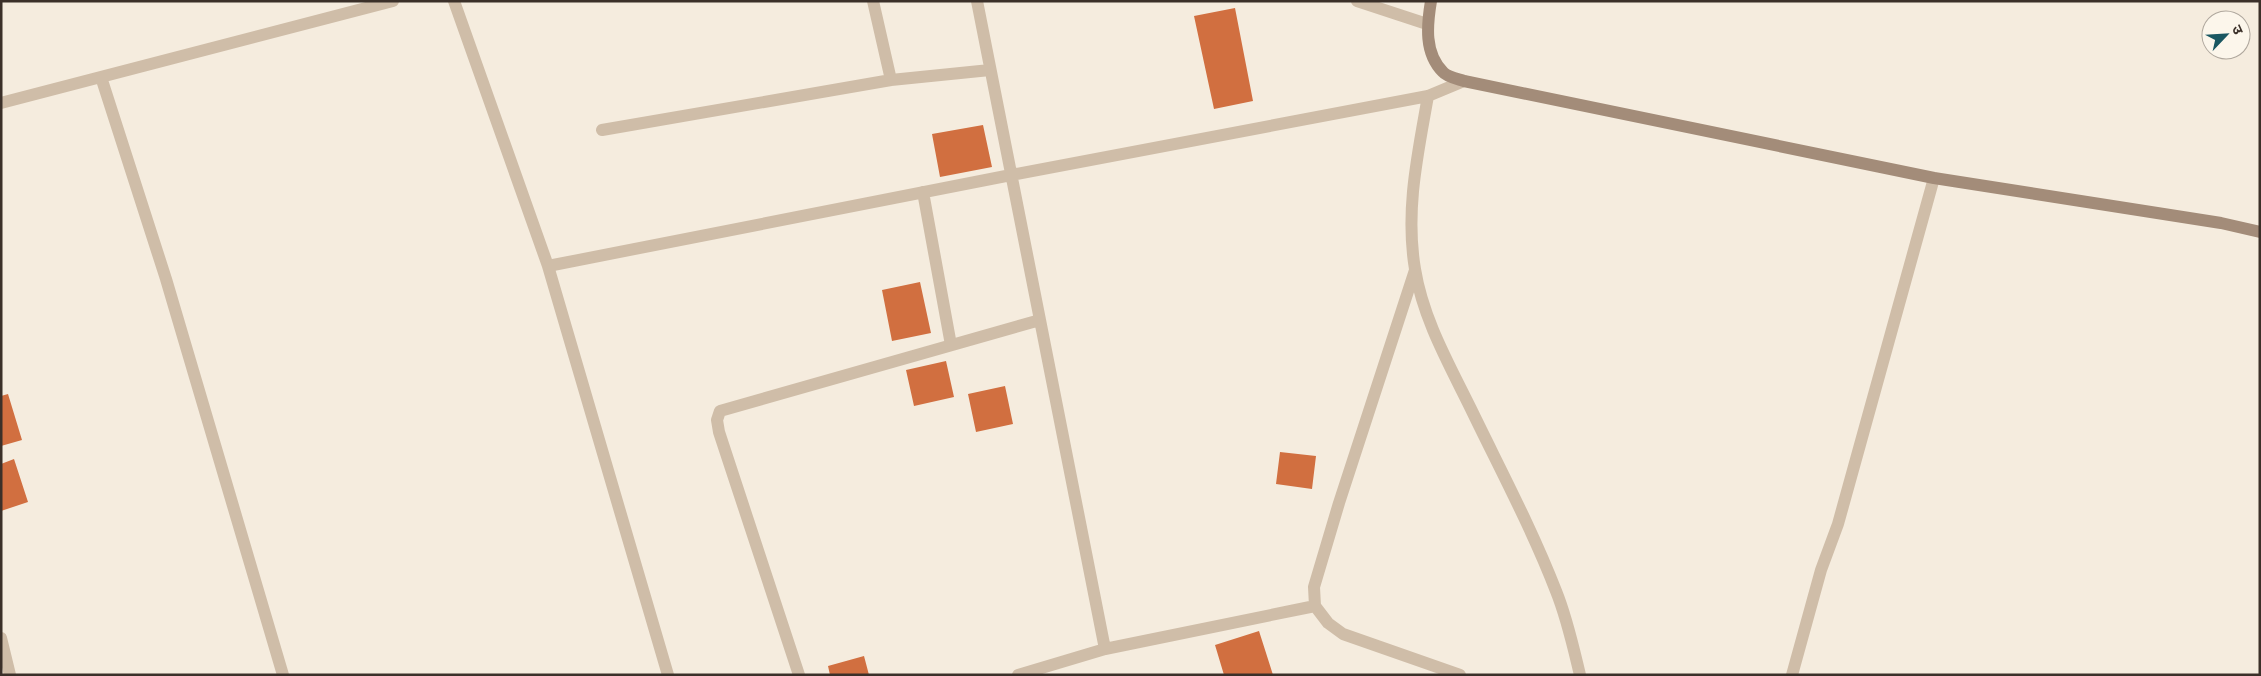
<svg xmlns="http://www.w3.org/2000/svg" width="2261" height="676" viewBox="0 0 2261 676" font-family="'IBM Plex Sans','Noto Sans Devanagari',sans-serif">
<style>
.building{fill:#d16f40}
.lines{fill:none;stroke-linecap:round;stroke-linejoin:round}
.street{stroke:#cfbda8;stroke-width:12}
.secondary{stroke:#a38c79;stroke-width:12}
</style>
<rect width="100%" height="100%" fill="#f5ecde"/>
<!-- building -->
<path class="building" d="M1235,8L1253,101L1214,109L1194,16Z
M983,125L992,167L940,177L932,134Z
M920,282L931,333L892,341L882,290Z
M946,361L954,397L914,406L906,370Z
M1005,386L1013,424L976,432L968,394Z
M8,394L22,440L1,446V396Z
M1280,452L1316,456L1312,489L1276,484Z
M14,459L28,502L1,511V464Z
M1259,631L1273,675H1224L1215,645Z
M864,656L869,675H830L828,666Z"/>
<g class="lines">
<!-- street -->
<path class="street" d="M454,1L548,266L668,675
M873,1L891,80
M977,1L1105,649
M1357,1L1427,24
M101,77L166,279L283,675
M1428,96C1418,153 1405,210 1415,269C1423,319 1449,364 1471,409C1500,469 1532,529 1556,591C1567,618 1573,646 1580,675
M1,103L393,1
M602,130L891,80L990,70
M923,192L951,345
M548,266L1011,175L1428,96L1464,81
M1415,270L1339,503L1314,587L1315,606L1328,623L1343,634L1460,675
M1,638L10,675
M799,675L719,432L717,420L720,411L1040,320
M1018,675L1105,649L1315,606
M1792,675L1821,570L1838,524L1934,178"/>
<!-- secondary -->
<path class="secondary" d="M1431,1C1427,25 1424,53 1443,72C1447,77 1458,79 1464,81L1934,178L2221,223L2260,232"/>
</g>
<!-- border -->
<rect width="2261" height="676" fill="none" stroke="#3b3029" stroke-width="5"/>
<!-- north arrow -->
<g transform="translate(2226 35) rotate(65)"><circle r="24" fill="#fcf6eb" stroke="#afa79d"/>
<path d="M0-4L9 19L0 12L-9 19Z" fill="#1a5761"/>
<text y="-8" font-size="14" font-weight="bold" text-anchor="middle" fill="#3b3029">उ</text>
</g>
</svg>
